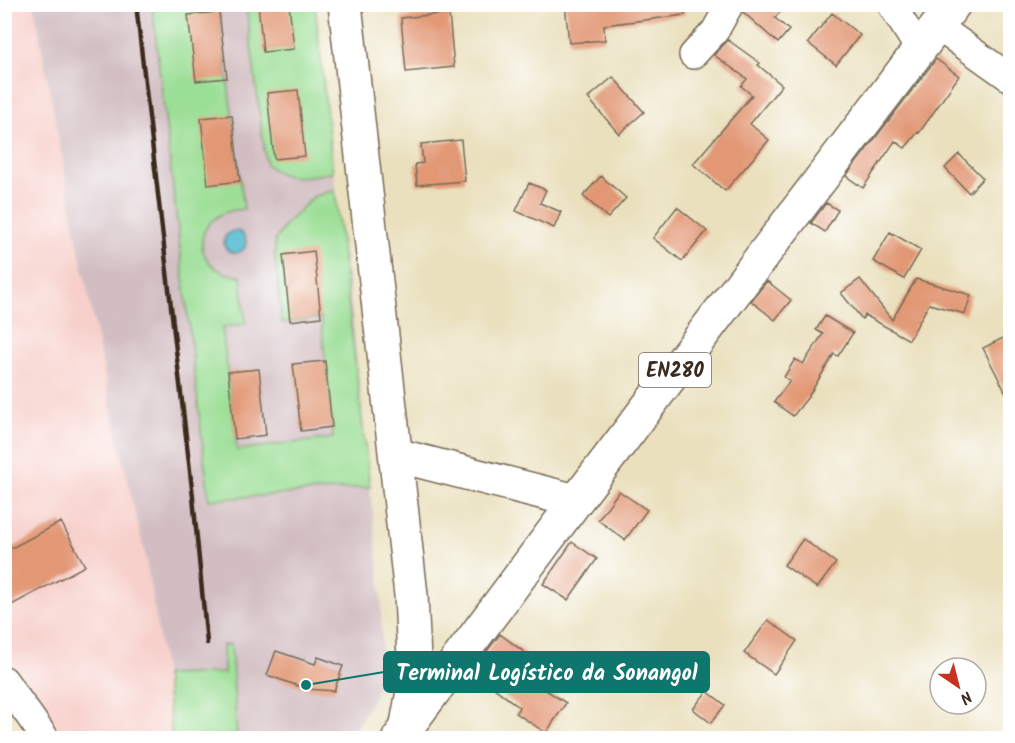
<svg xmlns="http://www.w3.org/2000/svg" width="1015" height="743" viewBox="0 0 1015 743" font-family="Kalam,sans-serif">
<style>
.built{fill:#f7d0cb}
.industrial{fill:#d2bec2}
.green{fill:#9bde95;stroke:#6b845a;stroke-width:1.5}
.water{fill:#53bbd1;stroke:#477278;stroke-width:1.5}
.building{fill:#e29774}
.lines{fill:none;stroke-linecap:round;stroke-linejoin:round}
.minor-casing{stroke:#786a56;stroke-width:30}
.major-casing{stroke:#786a56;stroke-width:36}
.minor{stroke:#fff;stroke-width:27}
.major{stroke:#fff;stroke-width:33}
.rail{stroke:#3b2a1e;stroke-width:4.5}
.labels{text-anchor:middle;stroke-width:5;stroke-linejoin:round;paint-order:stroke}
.shield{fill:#fff;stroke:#766a62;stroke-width:1.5}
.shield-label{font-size:20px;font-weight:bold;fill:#3b2a1e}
.leader{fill:none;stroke:#0f766e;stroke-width:2}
.callout-dot{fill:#0f766e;stroke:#fff;stroke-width:2}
.callout{fill:#0f766e;stroke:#0f766e;stroke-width:2}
.callout-label{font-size:22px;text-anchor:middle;font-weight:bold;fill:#fff}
</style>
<rect width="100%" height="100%" fill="#fff"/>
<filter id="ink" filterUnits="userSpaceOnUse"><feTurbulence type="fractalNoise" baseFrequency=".0167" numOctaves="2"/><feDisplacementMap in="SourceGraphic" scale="12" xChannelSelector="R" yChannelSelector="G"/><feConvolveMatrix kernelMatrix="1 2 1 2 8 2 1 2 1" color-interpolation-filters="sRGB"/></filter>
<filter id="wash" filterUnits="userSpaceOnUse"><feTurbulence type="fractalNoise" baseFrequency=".008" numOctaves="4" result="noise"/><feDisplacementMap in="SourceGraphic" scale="24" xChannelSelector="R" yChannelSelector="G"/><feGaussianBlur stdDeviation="1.35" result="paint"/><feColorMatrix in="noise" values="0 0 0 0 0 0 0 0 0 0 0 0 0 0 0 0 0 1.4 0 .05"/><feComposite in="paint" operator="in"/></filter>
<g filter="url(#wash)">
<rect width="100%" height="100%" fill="#eae0bd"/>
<!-- built -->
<path class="built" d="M4,5H34L78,244L113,416L146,559L165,675L172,738H64L5,652Z"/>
<!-- industrial -->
<path class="industrial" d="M34,5H315L333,172L351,304L381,593L382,671L373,698L350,738H172L165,675L146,559L113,416L78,244Z"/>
<!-- green -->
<path class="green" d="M152,5H217L219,12L244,209C190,211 187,272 241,276L246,324L222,327L237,450L333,438L321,318L282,323L275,256V241L285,225L313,197L335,190L370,487L209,500Z
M246,5H315L333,172C309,177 285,183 266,164Z
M223,645H231L237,738H172L165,675L224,673Z"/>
<!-- water -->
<path class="water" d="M224 242a11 11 0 1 1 22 0a11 11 0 1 1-22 0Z"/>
<g id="blocks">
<!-- building -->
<path class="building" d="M258,4H289L294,49L263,52Z
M565,4H601V7L627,4H684L685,15L604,25L605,40L569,43Z
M746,4H787L775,18L789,30L778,43L743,12Z
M219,12L227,78L196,81L188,15Z
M449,13L454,67L406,72L401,18Z
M832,13L860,35L836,65L808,43Z
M728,40L760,63L758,65L782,85L750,124L769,140L725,191L693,164L752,95L741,86L747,79L714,55Z
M936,59L959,76L919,133L918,132L905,148L895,141L863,188L846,176Z
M613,77L644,112L619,134L588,98Z
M298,90L305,156L274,159L267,93Z
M232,115L240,181L208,185L201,118Z
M461,140L465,181L417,185L415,164L423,163L421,144Z
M959,154L983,178L969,193L945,168Z
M601,176L626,198L608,218L583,196Z
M529,183L546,190L540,203L561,212L554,228L516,211Z
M826,203L838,210L825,232L811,223Z
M677,207L707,231L682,261L653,238Z
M890,232L921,250L904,279L873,261Z
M314,251L321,317L290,321L283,255Z
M860,279L892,320L916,279L971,295L965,314L929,304L909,340L865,315L862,319L841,293Z
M767,281L791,300L775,320L751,301Z
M825,316L853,333L838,356L834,354L808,397L793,416L774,402L790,381L784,377L795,359L803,364L823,334L816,330Z
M1011,334V403L983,348Z
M325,361L332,427L301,431L293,364Z
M259,369L266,435L235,439L228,372Z
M619,491L647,510L625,540L598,520Z
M61,522L85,566L4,609V552Z
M803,539L836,563L817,588L784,565Z
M572,542L597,559L568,600L543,584Z
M768,620L797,641L774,674L744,653Z
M500,634L540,664L529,679L566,703L546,733L516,713L519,707L472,671Z
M276,651L315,664L318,657L343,666L334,691L307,689L267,675Z
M707,691L725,705L711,723L693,709Z"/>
</g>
</g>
<g filter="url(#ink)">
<use href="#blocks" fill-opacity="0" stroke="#786a56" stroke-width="1.5"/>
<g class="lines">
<!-- minor casing -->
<g class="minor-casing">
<path id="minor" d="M891,4L919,49
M937,26L1010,78
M693,55L715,31L730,4
M4,680L45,738"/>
</g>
<!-- major casing -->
<g class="major-casing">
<path id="major" d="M345,4L411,595L415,681L407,724
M396,455L576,501
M399,738L576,501L954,4"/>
</g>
<!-- minor -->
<use href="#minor" class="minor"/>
<!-- major -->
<use href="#major" class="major"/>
<!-- rail -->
<path class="rail" d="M136,4L193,497L207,643"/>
</g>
</g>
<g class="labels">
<!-- shield labels -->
<rect class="shield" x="639" y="353" width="72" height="34" rx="4.5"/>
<g class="shield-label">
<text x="675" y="377">EN280</text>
</g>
</g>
<!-- callouts -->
<path class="leader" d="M306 685L384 672"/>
<circle class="callout-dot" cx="306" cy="685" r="6"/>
<rect class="callout" x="384" y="652" width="325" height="40" rx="6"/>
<g class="callout-label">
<text x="547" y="680">Terminal Logístico da Sonangol</text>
</g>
<!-- margin -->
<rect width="1015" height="743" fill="none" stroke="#fff" stroke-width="24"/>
<!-- north arrow -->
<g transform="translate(958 686) rotate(145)"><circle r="28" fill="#ffffff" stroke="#b1aaa5" stroke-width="1.5"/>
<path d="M0-4.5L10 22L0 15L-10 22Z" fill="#c8321e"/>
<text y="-9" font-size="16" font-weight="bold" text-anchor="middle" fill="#3b2a1e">N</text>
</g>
</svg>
